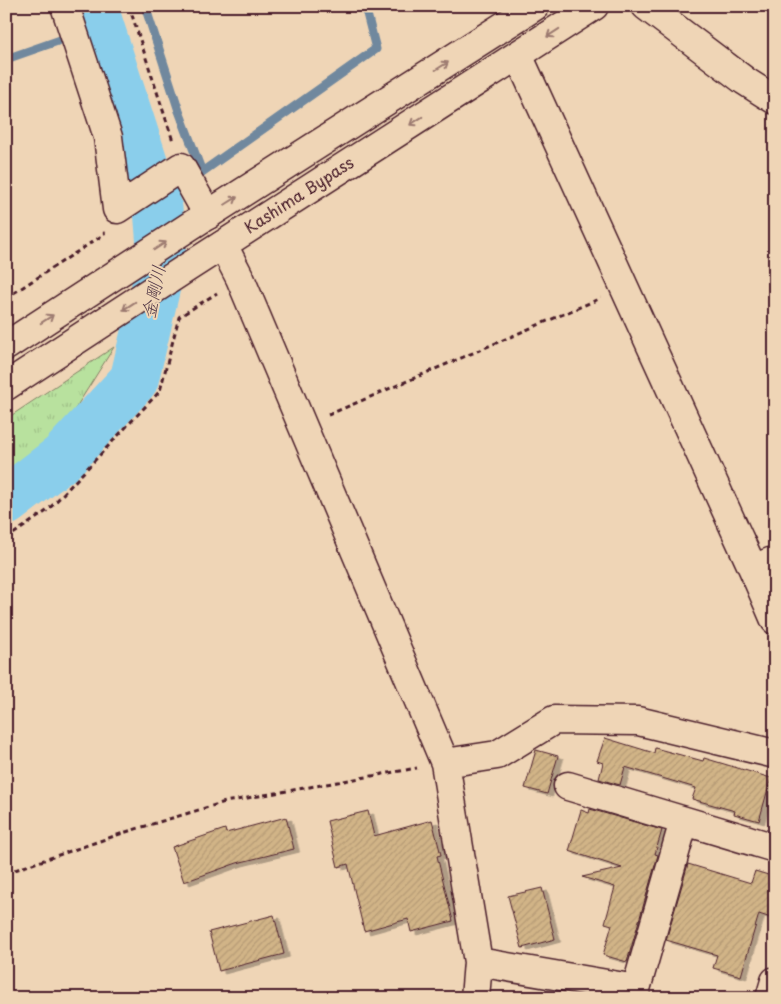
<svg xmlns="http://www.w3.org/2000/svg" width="781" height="1004" viewBox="0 0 781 1004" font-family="'Playpen Sans','Klee One',sans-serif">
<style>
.grass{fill:url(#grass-tufts);stroke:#818064}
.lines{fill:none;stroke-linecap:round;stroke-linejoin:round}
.stream{stroke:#70889e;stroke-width:9}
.river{stroke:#8aceeb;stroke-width:49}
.building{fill:url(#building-hatch);stroke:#4a1f2b;filter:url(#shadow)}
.minor-casing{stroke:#4a1f2b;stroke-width:31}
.trunk-casing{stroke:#4a1f2b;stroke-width:31}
.path{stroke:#4a1f2b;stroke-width:3;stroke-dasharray:5 4;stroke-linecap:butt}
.minor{stroke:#efd5b6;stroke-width:28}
.trunk{stroke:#efd5b6;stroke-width:28}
.oneway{stroke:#9c7a70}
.labels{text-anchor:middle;stroke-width:4;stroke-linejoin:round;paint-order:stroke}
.street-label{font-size:16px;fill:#4a1f2b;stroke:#efd5b6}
.water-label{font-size:18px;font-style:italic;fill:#543948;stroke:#efd5b6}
</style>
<defs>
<pattern id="grass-tufts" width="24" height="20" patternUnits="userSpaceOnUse" patternTransform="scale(1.25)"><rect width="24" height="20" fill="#b8e19e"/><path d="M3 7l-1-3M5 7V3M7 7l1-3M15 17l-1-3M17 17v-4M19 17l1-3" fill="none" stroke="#a0c188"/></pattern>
<pattern id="building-hatch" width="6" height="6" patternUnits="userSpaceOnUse" patternTransform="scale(1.25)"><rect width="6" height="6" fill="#d1b487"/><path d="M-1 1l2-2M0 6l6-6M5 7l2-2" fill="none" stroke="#b59a75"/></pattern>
<filter id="shadow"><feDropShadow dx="5.5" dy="3" stdDeviation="0" flood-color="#0004"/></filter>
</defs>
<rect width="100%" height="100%" fill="#efd5b6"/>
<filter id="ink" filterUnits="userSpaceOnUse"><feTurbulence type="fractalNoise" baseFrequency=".02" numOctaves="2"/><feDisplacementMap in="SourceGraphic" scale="10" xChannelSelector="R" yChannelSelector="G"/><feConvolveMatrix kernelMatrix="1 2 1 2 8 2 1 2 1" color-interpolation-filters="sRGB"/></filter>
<g filter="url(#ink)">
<!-- grass -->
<path class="grass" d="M114,347L63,428L6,472V419Z"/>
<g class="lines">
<!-- stream -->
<path class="stream" d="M145,6L179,111L202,172L376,49L365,6
M84,32H101
M6,59L69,37
M158,208L179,190"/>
<!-- river -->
<path class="river" d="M6,501L62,458L134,380L162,261L158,208L93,6"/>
</g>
<!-- building -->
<path class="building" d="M605,738L654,753L655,748L703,761L704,758L771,778L759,821L734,814L735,811L692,799L696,788L625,767L620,785L599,779L603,763L597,761Z
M536,750L558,756L547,794L525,788Z
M590,809L662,830L655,854L658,855L627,962L603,955L612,925L605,923L615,887L582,877L622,868L569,851L581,810L589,813Z
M368,811L374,836L432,820L441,855L437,856L453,921L411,932L408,919L364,931L348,864L338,867L327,821Z
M286,817L294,849L237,863L184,882L172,847L225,829L226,833Z
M688,864L751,883L755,871L775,877V905L771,918L759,914L741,976L713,968L717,955L666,940Z
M542,888L555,939L522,948L508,896Z
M274,915L284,954L219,971L209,932Z"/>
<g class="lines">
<!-- minor casing -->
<g class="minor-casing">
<path id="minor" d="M65,6L108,137L117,209L181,167L208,215
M646,6L745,81L775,100
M518,55L753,569L775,620
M223,245L240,278L445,763L478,962L475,998
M753,569L775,560
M445,763L497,755L554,720L638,721L775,754
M568,786L775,848
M478,962L636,989L684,821
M770,998L775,981"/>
</g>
<!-- trunk casing -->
<g class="trunk-casing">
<path id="trunk" d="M6,346L190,226L535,6
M6,386L182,271L594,6"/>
</g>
<!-- path -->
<path class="path" d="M129,6L173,141
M6,298L103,235L105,232
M328,415L601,298
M6,539L48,510L160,391L179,317L217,293
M6,873L126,832L225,802L417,768"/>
<!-- minor -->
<use href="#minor" class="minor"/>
<!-- trunk -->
<use href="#trunk" class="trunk"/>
</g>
<!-- one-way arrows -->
<defs><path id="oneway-shaft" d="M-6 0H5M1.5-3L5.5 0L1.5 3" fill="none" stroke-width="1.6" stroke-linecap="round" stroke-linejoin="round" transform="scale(1.25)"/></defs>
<g class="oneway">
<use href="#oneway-shaft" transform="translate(553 33) rotate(147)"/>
<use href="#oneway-shaft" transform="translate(442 66) rotate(-32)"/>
<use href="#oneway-shaft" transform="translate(416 121) rotate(147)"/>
<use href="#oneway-shaft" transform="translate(231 201) rotate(-32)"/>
<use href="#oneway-shaft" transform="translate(160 246) rotate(-33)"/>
<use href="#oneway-shaft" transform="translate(129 306) rotate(147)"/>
<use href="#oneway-shaft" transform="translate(47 319) rotate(-33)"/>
</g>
</g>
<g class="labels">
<!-- street labels -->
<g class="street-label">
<text transform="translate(299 195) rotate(-33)" y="6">Kashima Bypass</text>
</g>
<!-- water labels -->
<g class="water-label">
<text transform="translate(154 292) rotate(-78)" y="6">金剛川</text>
</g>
</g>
<!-- margin -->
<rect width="781" height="1004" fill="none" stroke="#efd5b6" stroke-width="25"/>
<rect x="12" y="12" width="756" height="979" fill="none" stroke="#4a1f2b" stroke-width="2" filter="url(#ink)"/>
</svg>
